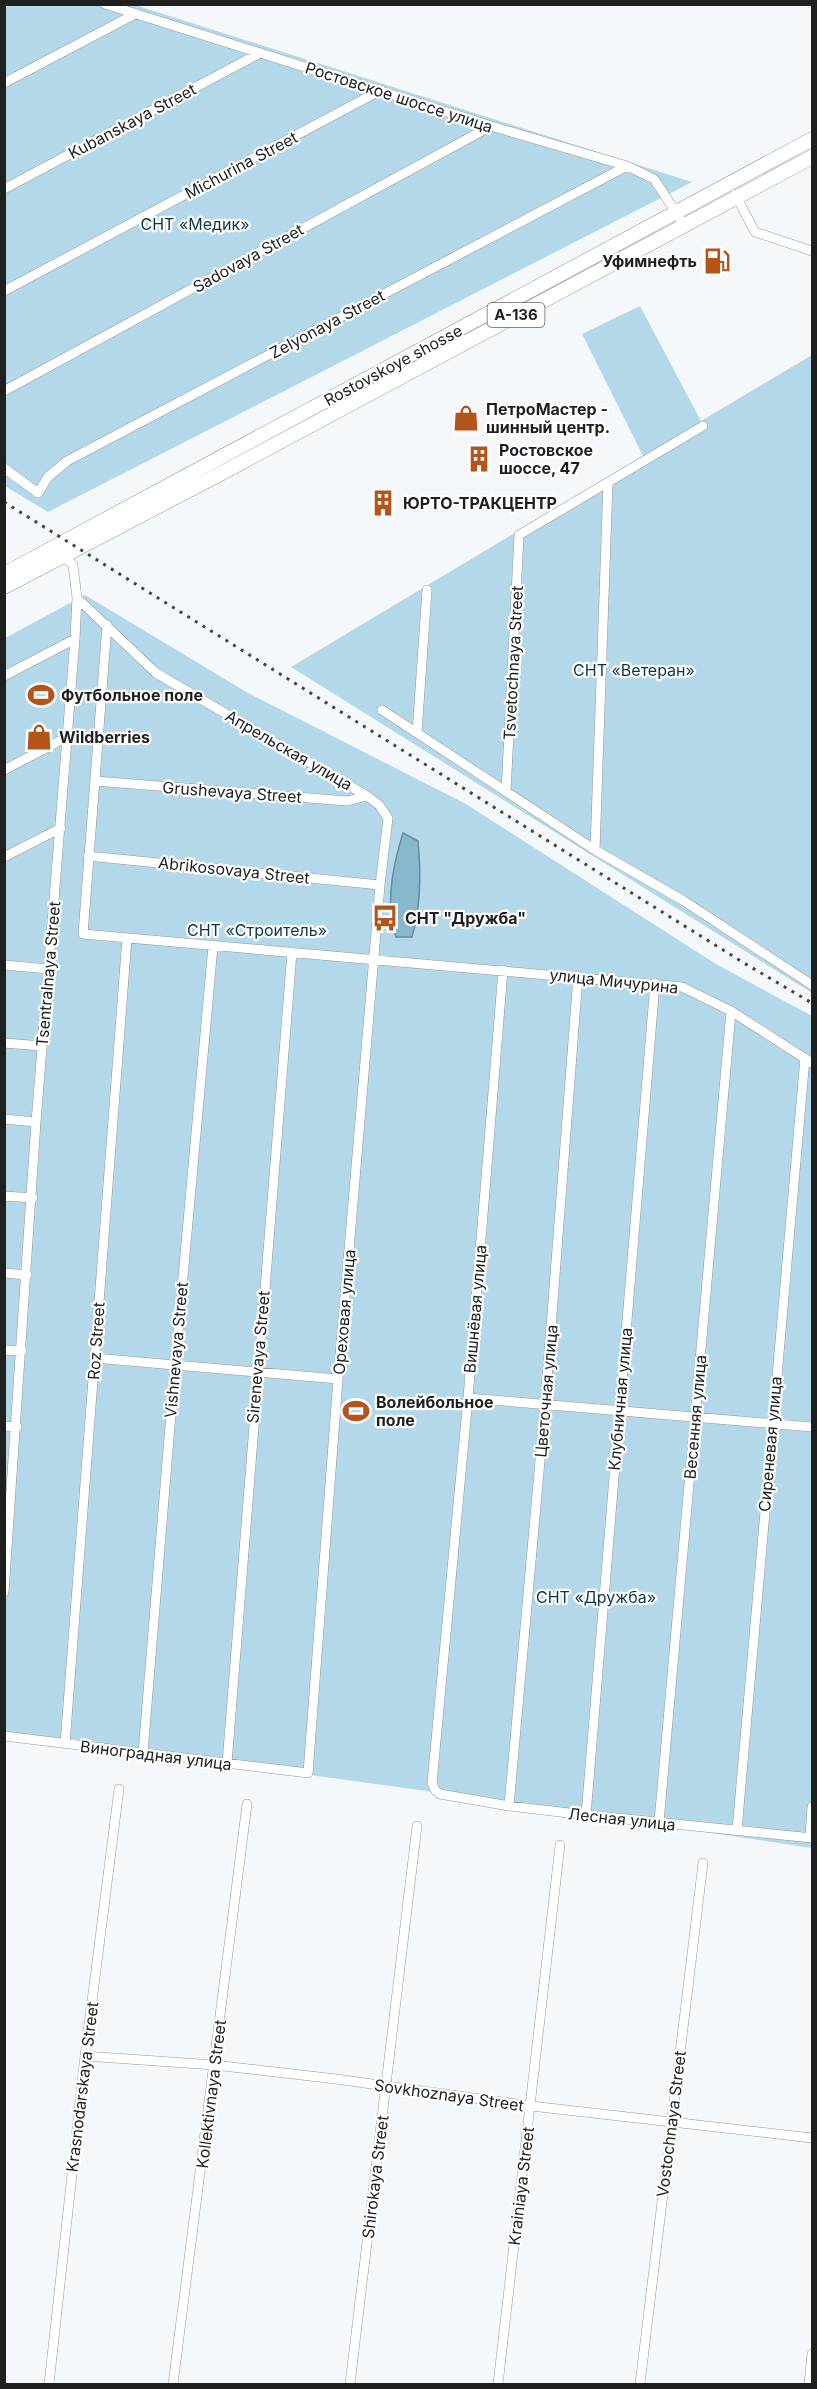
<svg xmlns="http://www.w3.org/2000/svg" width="817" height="2389" viewBox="0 0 817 2389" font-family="Inter,sans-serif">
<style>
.green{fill:#b3d8e9}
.water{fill:#88b8cd;stroke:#688a99;stroke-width:1.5}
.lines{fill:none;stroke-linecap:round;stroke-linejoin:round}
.minor-casing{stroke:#949799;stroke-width:10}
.highway-casing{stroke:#949799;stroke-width:15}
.minor{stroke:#fff;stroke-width:9}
.highway{stroke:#fff;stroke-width:14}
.rail{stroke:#454647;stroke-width:3;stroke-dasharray:3 6;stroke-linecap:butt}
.labels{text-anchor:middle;stroke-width:4.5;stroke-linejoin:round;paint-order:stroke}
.shield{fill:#fff;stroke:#626262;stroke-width:1.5}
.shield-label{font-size:15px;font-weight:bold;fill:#1e1f1f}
.street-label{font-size:16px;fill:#1e1f1f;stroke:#fff}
.park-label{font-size:16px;fill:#0c3747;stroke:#fff}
.poi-label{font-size:16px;font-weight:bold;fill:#1e1f1f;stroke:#fff;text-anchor:start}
</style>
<rect width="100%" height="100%" fill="#f4f8fa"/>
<!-- green -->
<path class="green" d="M4,5H135L692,182L48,512L5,486Z
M640,306L701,421L812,355V993L291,667L643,456L582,334Z
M85,595L248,693L466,804L716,964L812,1016V1848C544,1808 275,1766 5,1739V638Z"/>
<!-- water -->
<path class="water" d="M403,833L418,841C421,872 421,906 412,937H396C384,905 393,865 403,833Z"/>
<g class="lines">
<!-- minor casing -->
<g class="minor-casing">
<path id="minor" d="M105,4L491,126L627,166L654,179L685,226
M4,83L135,14
M4,189L260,53
M735,194L755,232L812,251
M4,291L381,90
M4,391L491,126
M4,468L38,493L48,477L67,461L627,166
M107,625L83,934L682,987L731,1011L812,1063
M4,676L75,639
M382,710L595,850L684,901L812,985
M417,733L427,590
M4,770L67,737
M95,781L347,801L367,796
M506,792L519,535L703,426
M595,850L608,483
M88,856L380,885
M4,857L61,828
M4,965L49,969
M503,970L468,1398L432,1783L435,1790L440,1794L509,1806L586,1815L812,1838
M4,1043L42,1046
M4,1119L36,1122
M4,1196L33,1198
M4,1273L27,1275
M4,1350L22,1351
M94,1358L338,1379
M468,1398L812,1427
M4,1426L17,1427
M4,1592L36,1122L75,639L77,598L73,565L60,554
M4,1736L308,1773L338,1379L380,885L388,818L379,805L367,796L156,673L77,598
M65,1744L127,938
M143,1753L175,1365L213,946
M227,1763L292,952
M509,1806L545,1405L578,976
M586,1815L655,983
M659,1822L731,1011
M737,1830L805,1058
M810,1837L812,1807
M85,2056L214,2065L336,2079L531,2106L812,2138
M49,2384L85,2056L119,1789
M173,2384L247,1804
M350,2384L417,1826
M498,2384L560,1845
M640,2384L703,1863
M809,2384L812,2354"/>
</g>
<!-- highway casing -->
<g class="highway-casing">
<path id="highway" d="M4,574L812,139
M4,587L220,474L812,157"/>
</g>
<!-- minor -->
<use href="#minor" class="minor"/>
<!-- highway -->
<use href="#highway" class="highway"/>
<!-- rail -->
<path class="rail" d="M4,502L744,963L812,1003"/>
</g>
<!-- icons -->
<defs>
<g id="fuel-bare" transform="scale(2.07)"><path d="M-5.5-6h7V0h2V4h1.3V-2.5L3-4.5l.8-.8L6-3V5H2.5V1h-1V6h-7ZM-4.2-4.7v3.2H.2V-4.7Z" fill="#b65319" stroke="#fff" stroke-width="2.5" paint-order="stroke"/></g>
<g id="shop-bare" transform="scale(2.07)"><path d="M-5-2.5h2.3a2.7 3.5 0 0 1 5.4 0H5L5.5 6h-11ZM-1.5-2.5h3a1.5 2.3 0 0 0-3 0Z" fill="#b65319" stroke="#fff" stroke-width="2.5" paint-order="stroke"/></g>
<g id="building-bare" transform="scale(2.07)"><path d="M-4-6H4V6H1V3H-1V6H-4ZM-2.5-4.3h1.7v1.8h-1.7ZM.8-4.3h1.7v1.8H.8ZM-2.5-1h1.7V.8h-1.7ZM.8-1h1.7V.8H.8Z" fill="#b65319" stroke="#fff" stroke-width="2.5" paint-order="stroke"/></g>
<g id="stadium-bare" transform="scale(2.07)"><path d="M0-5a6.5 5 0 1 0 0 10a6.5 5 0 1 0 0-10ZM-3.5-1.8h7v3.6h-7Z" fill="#b65319" stroke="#fff" stroke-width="2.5" paint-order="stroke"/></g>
<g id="bus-bare" transform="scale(2.07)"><path d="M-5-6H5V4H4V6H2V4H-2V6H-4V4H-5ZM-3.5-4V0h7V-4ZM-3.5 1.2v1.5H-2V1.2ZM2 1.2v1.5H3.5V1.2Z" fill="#b65319" stroke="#fff" stroke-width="2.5" paint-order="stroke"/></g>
</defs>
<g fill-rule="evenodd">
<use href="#fuel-bare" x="717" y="261"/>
<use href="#shop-bare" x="466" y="418"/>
<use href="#building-bare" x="479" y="459"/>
<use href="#building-bare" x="383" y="503"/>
<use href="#stadium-bare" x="41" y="695"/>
<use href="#shop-bare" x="39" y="737"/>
<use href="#bus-bare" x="385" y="918"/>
<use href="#stadium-bare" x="356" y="1411"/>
</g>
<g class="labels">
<!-- shield labels -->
<rect class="shield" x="487.5" y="303" width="57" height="24" rx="4.5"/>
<g class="shield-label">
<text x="516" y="320">А-136</text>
</g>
<!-- street labels -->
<g class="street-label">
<text transform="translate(399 97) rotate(18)" y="6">Ростовское шоссе улица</text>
<text transform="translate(132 121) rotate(-28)" y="6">Kubanskaya Street</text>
<text transform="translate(241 165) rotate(-28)" y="6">Michurina Street</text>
<text transform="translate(248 258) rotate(-29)" y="6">Sadovaya Street</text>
<text transform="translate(327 324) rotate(-28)" y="6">Zelyonaya Street</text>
<text transform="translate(393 365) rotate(-28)" y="6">Rostovskoye shosse</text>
<text transform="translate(513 663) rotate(-87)" y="6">Tsvetochnaya Street</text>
<text transform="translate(289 750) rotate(30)" y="6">Апрельская улица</text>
<text transform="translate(232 792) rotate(4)" y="6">Grushevaya Street</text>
<text transform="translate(234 870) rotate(6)" y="6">Abrikosovaya Street</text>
<text transform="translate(48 974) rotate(-85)" y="6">Tsentralnaya Street</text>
<text transform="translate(614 981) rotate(6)" y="6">улица Мичурина</text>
<text transform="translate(475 1309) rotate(-85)" y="6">Вишнёвая улица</text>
<text transform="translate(344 1312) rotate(-85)" y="6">Ореховая улица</text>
<text transform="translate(96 1341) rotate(-86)" y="6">Roz Street</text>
<text transform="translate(176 1350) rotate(-85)" y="6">Vishnevaya Street</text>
<text transform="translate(258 1357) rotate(-85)" y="6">Sirenevaya Street</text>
<text transform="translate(546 1391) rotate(-85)" y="6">Цветочная улица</text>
<text transform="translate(620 1399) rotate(-85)" y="6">Клубничная улица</text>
<text transform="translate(695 1417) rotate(-85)" y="6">Весенняя улица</text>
<text transform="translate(770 1444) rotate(-85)" y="6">Сиреневая улица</text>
<text transform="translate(156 1755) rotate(7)" y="6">Виноградная улица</text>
<text transform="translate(622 1819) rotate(6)" y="6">Лесная улица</text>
<text transform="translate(82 2087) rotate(-83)" y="6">Krasnodarskaya Street</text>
<text transform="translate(211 2094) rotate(-83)" y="6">Kollektivnaya Street</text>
<text transform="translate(449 2095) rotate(8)" y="6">Sovkhoznaya Street</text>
<text transform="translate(671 2124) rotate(-83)" y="6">Vostochnaya Street</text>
<text transform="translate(375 2177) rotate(-83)" y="6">Shirokaya Street</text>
<text transform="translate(521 2186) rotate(-83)" y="6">Krainiaya Street</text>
</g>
<!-- park labels -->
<g class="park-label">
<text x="195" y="230">СНТ «Медик»</text>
<text x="634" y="676">СНТ «Ветеран»</text>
<text x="257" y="936">СНТ «Строитель»</text>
<text x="596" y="1603">СНТ «Дружба»</text>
</g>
<!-- poi labels -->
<g class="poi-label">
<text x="697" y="267" text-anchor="end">Уфимнефть</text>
<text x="486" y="415">ПетроМастер -<tspan x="486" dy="18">шинный центр.</tspan></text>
<text x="499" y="456">Ростовское<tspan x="499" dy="18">шоссе, 47</tspan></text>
<text x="403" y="509">ЮРТО-ТРАКЦЕНТР</text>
<text x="61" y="701">Футбольное поле</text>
<text x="59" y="743">Wildberries</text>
<text x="405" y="924">СНТ "Дружба"</text>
<text x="376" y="1408">Волейбольное<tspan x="376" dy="18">поле</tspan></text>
</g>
</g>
<!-- border -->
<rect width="817" height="2389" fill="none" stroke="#1e1f1f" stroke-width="12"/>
</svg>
